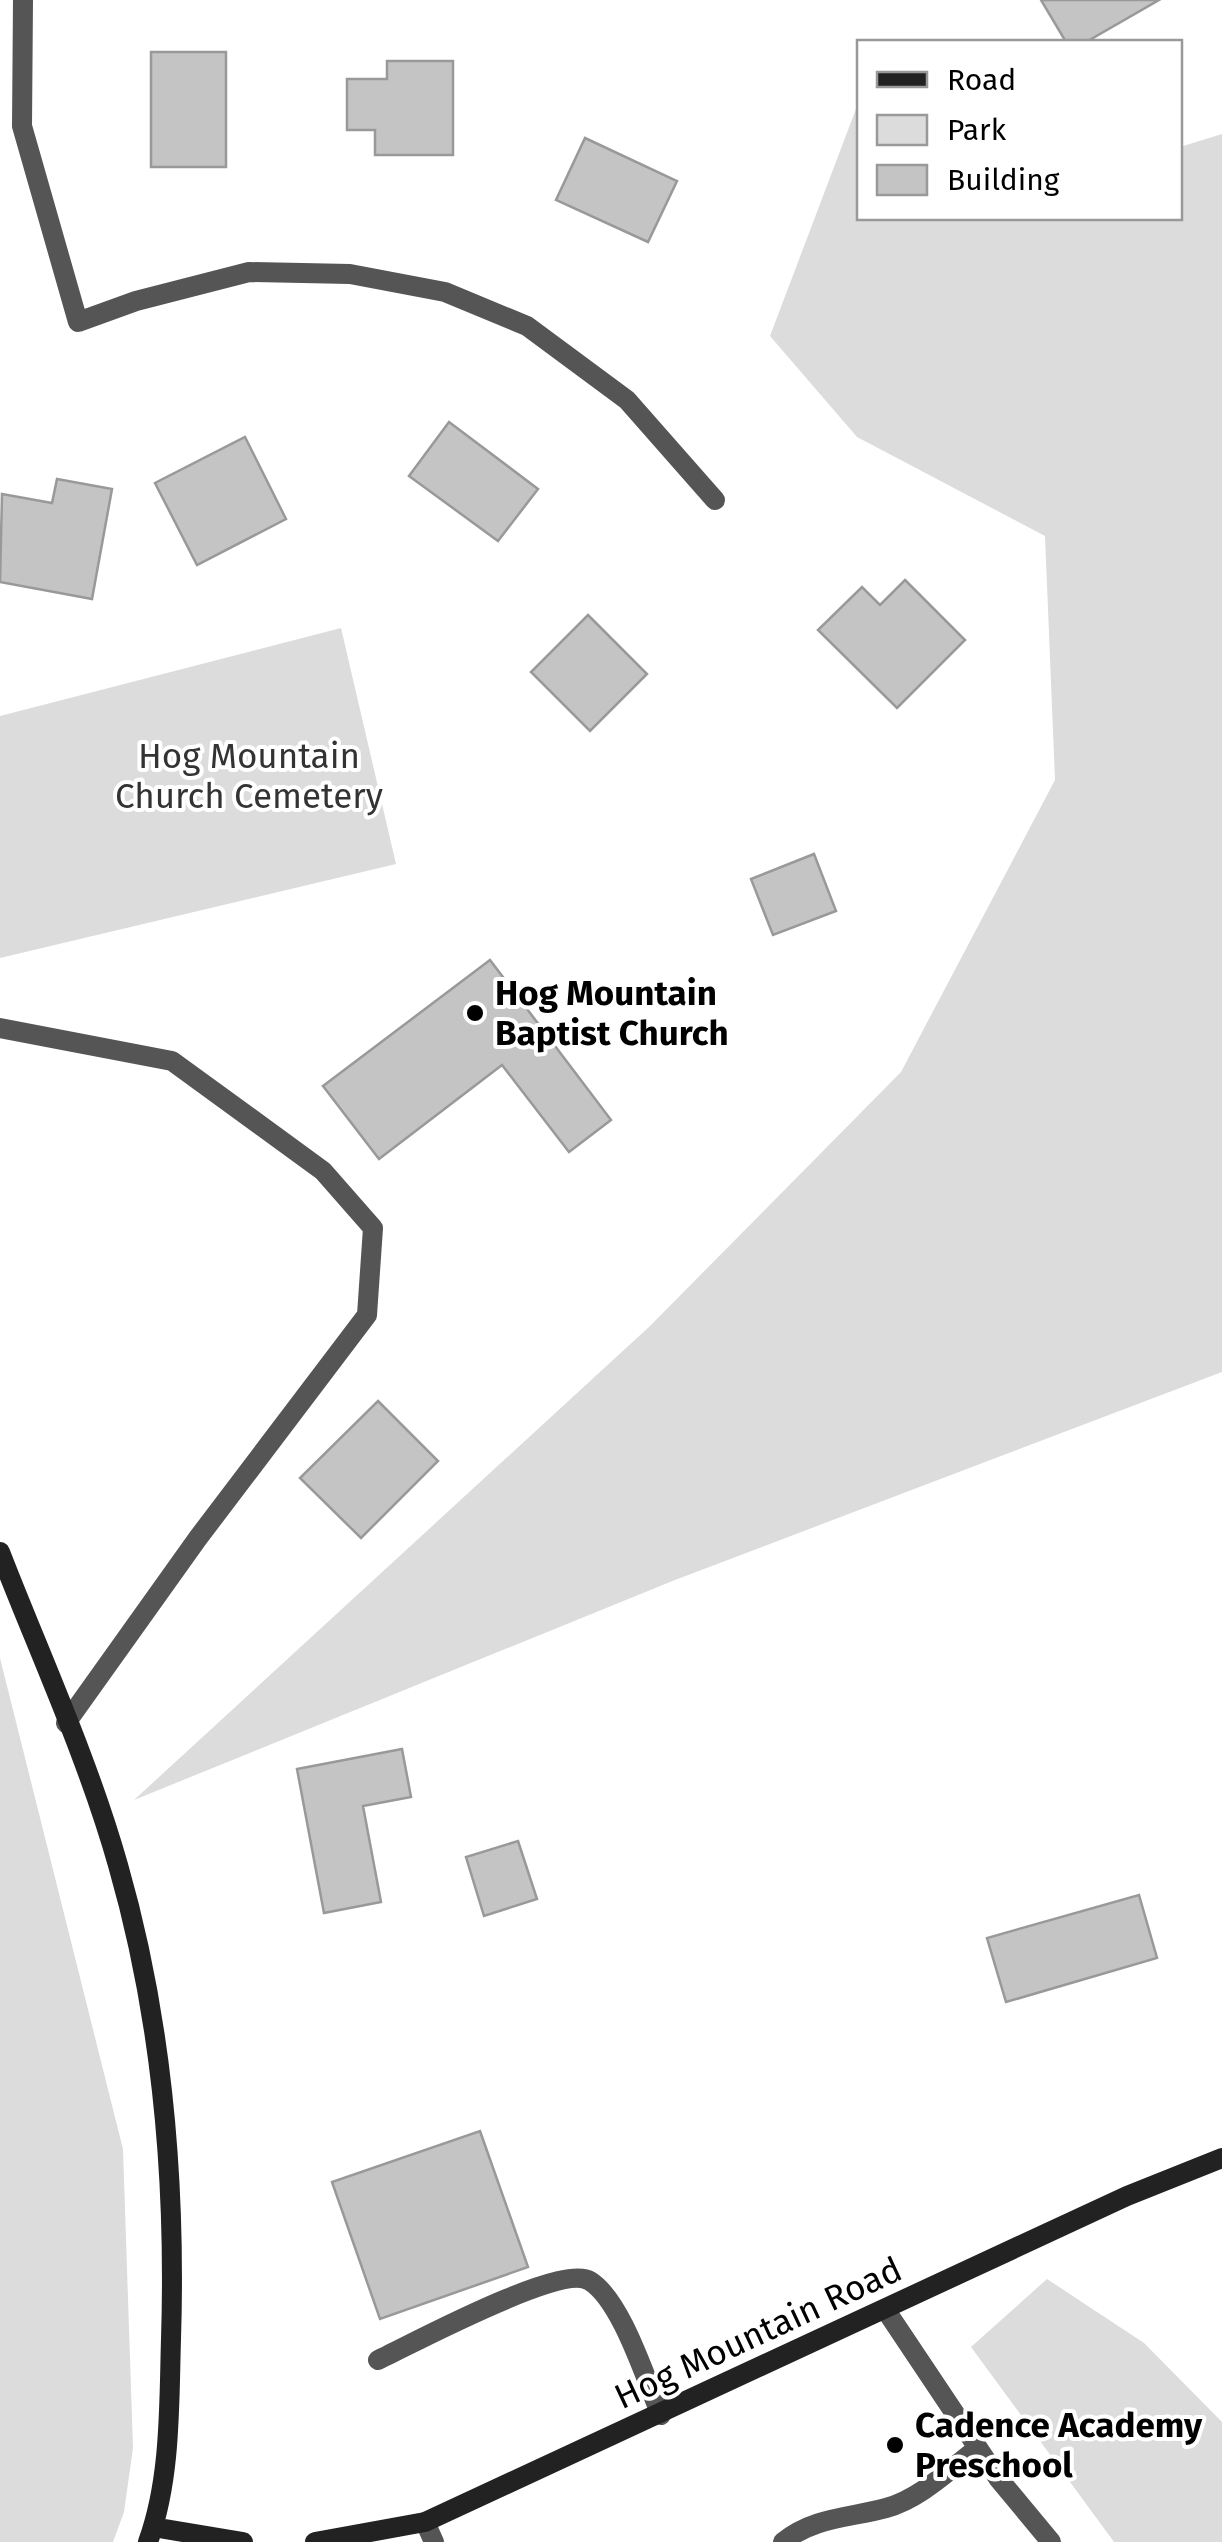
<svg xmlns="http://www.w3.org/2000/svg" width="1222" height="2542" viewBox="0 0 1222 2542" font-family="'Fira Sans',sans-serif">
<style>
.green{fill:#dcdcdc}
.building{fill:#c4c4c4;stroke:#999;stroke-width:2.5}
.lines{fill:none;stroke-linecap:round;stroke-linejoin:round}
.lane{stroke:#555;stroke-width:20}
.street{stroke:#555;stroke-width:20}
.secondary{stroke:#222;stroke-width:20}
.poi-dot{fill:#000;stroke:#fff;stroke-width:4}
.labels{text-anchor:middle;stroke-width:8;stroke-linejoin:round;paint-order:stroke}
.park-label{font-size:35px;fill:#333;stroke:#fff}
.poi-label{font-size:35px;font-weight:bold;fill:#000;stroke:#fff;text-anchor:start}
.street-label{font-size:35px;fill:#000;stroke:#fff}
</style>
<rect width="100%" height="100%" fill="#fff"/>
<!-- green -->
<path class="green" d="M859,101L860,218H1180V147L1222,134V1372L675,1580L134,1800L650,1326L901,1072L1055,780L1045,536L857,437L770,336Z
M341,628L396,864L0,958V716Z
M0,1658L123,2149L133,2448L124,2512L113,2542H0Z
M1047,2279L1144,2343L1222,2422V2542H1114L971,2347Z"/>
<!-- building -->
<path class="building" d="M1041,0H1159L1086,42H1066Z
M151,52H226V167H151Z
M387,61H453V155H375V130H347V79H387Z
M585,138L677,181L648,242L556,200Z
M449,422L538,489L498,541L409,476Z
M245,437L286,519L197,565L155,483Z
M57,479L112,489L92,599L0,582L2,494L52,503Z
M905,580L965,640L897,708L818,630L862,587L880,605Z
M588,615L647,674L590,731L531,672Z
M814,854L836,911L773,935L751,879Z
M490,960L611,1120L569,1152L502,1065L379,1159L323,1086Z
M378,1401L438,1461L361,1538L300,1478Z
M402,1749L411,1797L363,1806L381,1902L324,1913L297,1769Z
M518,1841L537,1899L484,1916L466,1857Z
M1139,1895L1157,1958L1006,2002L987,1938Z
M480,2131L528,2267L380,2319L332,2182Z"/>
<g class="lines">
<!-- lane -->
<path class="lane" d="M0,1028L172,1061L323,1171L373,1228L367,1315L198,1538L66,1723
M885,2309L998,2478L1051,2542
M378,2360C412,2344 561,2263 590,2281C622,2301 646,2381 661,2415
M425,2522L434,2542
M783,2542C814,2517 849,2518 886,2508C920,2499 950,2469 978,2448"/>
<!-- street -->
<path class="street" d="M23,0L22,126L78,322L136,301L249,272L350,274L445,292L527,326L627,400L715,500"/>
<!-- secondary -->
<path class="secondary" d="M0,1552C40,1655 88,1759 118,1865C162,2018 176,2180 171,2339C169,2405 171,2479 148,2542
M153,2527L243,2542
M315,2542L425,2522L1127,2196L1222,2158"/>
</g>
<!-- markers -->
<g class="poi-dot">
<circle cx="475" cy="1013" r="10"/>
<circle cx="895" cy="2445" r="10"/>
</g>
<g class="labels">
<!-- park labels -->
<g class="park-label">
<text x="249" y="768">Hog Mountain<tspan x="249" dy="40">Church Cemetery</tspan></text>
</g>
<!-- poi labels -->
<g class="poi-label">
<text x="495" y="1005">Hog Mountain<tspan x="495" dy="40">Baptist Church</tspan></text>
<text x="915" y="2437">Cadence Academy<tspan x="915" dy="40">Preschool</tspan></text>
</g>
<!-- street labels -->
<g class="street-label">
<text transform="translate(758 2333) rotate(-25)" y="12">Hog Mountain Road</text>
</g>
</g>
<!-- legend -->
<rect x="857" y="40" width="325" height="180" fill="#ffffff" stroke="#999999" stroke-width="2.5"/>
<rect x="877" y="72" width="50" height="15" fill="#222222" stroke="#999999" stroke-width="2.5"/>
<text x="947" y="90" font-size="30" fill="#000000">Road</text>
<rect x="877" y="115" width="50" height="30" fill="#dcdcdc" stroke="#999999" stroke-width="2.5"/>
<text x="947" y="140" font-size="30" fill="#000000">Park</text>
<rect x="877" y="165" width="50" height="30" fill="#c4c4c4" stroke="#999999" stroke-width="2.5"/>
<text x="947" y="190" font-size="30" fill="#000000">Building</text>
</svg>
